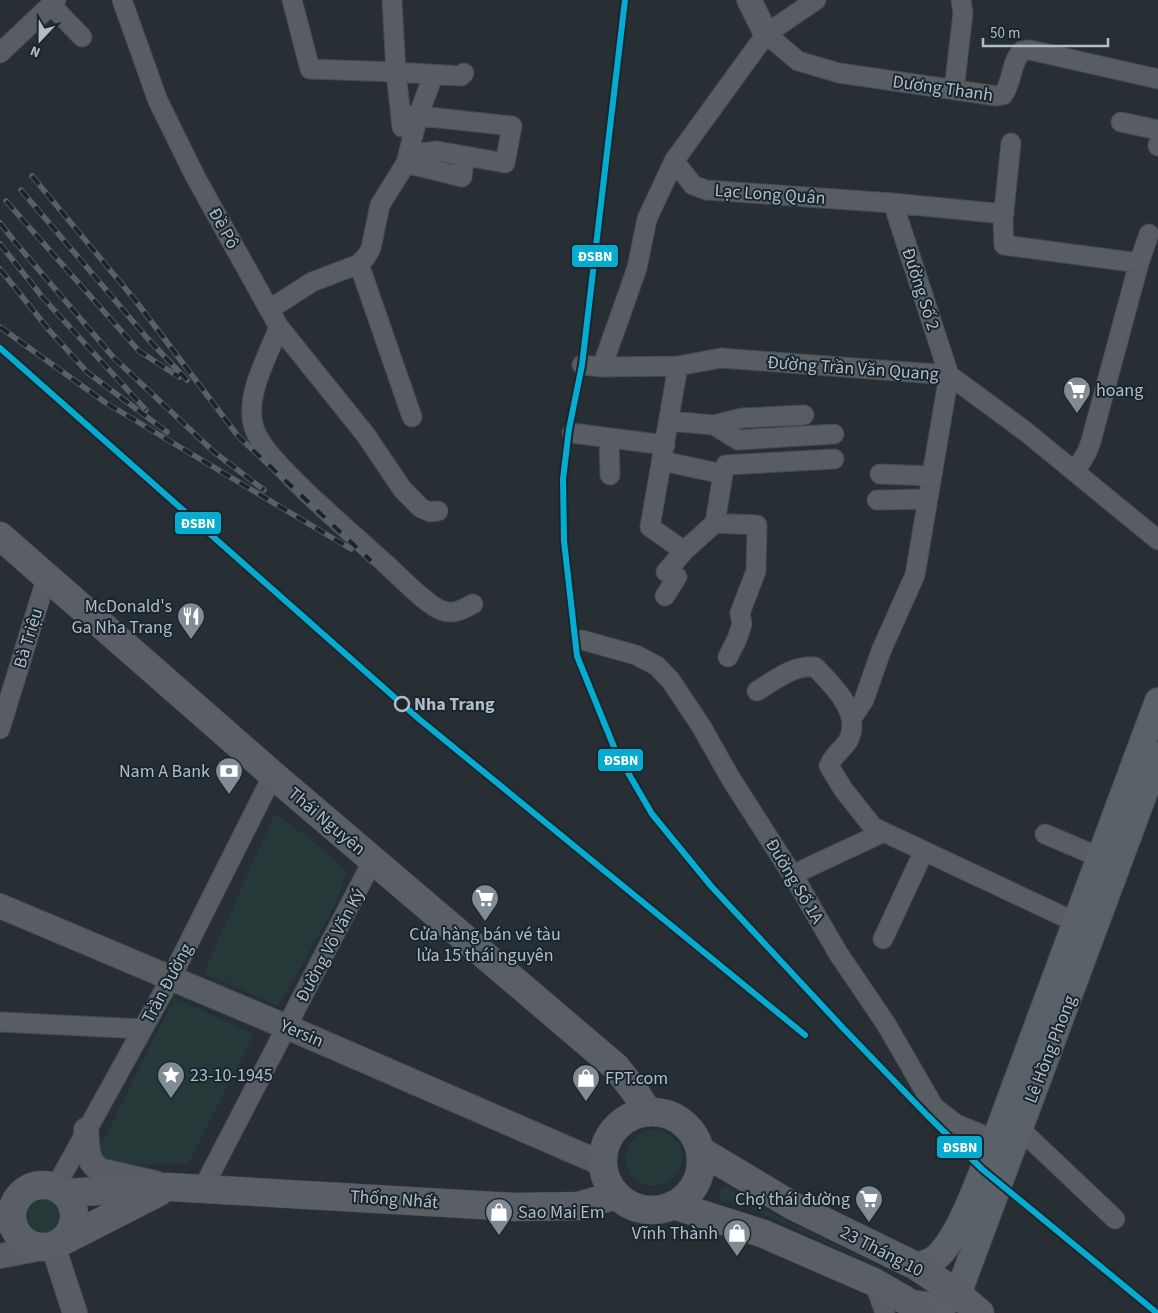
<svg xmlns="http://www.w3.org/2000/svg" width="1158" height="1313" viewBox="0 0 1158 1313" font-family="'Source Sans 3',sans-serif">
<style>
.green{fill:#243938}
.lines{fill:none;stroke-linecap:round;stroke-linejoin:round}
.minor-casing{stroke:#454b4f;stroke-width:21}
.tertiary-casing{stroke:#454b4f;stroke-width:26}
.secondary-casing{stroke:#454b4f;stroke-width:28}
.primary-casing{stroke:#444c51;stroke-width:29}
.minor{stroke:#575d62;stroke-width:19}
.tertiary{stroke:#575d62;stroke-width:24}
.secondary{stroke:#5a6168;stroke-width:26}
.primary{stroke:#595f64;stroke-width:28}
.rail-casing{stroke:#5a6166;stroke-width:5.5}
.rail{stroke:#1a262f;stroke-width:4;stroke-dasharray:11;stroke-linecap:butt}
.rail-1-casing{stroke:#1a262f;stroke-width:10}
.rail-1{stroke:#06acd0;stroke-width:6}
.stop-dot{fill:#1a262f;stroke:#b0bcc6;stroke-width:2.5}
.labels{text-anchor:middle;stroke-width:4;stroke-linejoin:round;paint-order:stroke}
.street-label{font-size:18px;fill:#b0bcc6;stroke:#1a262f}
.poi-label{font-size:18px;fill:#b0bcc6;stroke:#1a262f;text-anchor:start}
.stop-label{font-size:18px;font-weight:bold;fill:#b0bcc6;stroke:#1a262f;text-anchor:start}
.line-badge{stroke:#1a262f;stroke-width:2}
.badge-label{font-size:14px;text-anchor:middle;font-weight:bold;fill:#fff}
</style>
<rect width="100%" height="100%" fill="#272f34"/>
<!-- green -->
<path class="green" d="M275,813C288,823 340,859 345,871C351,884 289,987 279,1006L204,973Z
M174,998L254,1034L188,1164H92Z
M626 1158a28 28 0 1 1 56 0a28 28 0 1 1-56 0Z
M726,1185L749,1202L923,1288L747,1206L720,1201L719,1190Z
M25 1216a17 17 0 1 1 34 0a17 17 0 1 1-34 0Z"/>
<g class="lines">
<!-- minor casing -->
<g class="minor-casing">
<path id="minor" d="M122,0L158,101L196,178L279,327L365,434L403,490L421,508L430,512L438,511
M292,0L310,69L396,72L461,76L464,73
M392,0L396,72L402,127
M51,5L82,37
M766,34L798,61L839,73L997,96L1003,95C1013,82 1010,63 1022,51L1030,50L1158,79
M0,53L56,0
M954,90L963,13L961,0
M401,114L512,126L505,163L437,151L421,153L406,163
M1121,122L1158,130
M1011,143L1003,220L1004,245L1139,263
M1158,146V145
M674,161L693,185L706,190L893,203L1004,214
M406,163L462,177L464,156
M359,264L412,417
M270,309L312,282L359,264L366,257L371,248L380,205L406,163L418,116L430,84L431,75
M279,327C268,356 246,393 253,424C256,437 266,450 275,460C309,498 350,531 388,566C400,577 427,605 441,610C453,615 462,610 473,604
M582,365L602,367L678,366L721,358L949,375L1025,431L1158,540
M678,366L650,527L684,551
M602,367L637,268L647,219L674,161L766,34L816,0
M669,421L714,425L738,440L834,434
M714,425L742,418L804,415
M572,433L665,445
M609,438L610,475
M662,461L723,474
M1075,472L1087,452L1091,441L1139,263L1149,234
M880,474L931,476
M877,500L928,499
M715,523L723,474L726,465L834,459
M665,596L677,577L666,572L684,551L715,523L757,525L756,571L740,613L742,624L737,639L728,657
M582,640L636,655L657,666L671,681L701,726L731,779L797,882L838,953L886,1024L934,1107L956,1124L1007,1145
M757,691C775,680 793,665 815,667C832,684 863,714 848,741C842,750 833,755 829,766L843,789L873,827L1075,922
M852,718L864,700L881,651L915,575L949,375L893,203
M0,729L47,576
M1045,834L1099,857
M792,875L884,832
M883,939L924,851
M0,1022L143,1029
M1020,1129L1115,1219
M55,1188L171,978L273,775
M203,1188L373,860
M874,1282L885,1313"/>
</g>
<!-- tertiary casing -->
<g class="tertiary-casing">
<path id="tertiary" d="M749,0L766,34
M0,906L287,1027L603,1164
M86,1130C88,1147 85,1162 102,1171L155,1183
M0,1221L13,1208
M0,1256L53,1246L75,1313"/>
</g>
<!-- secondary casing -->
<g class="secondary-casing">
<path id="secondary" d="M916,1266C924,1264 931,1262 937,1257C961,1235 982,1171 995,1140L1158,701
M910,1303C931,1306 942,1309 958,1294L1158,756"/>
</g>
<!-- primary casing -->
<g class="primary-casing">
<path id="primary" d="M0,536L273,775L616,1067L634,1090L648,1112
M603 1161a49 49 0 1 1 98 0a49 49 0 1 1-98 0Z
M701,1151L793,1206L916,1266L958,1294L980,1313
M12 1216a31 31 0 1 1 62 0a31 31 0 1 1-62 0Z
M64,1193L169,1187L515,1207L578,1206L617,1195
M673,1205L764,1234L874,1282L910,1303L922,1313
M61,1242L159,1192"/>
</g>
<!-- minor -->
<use href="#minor" class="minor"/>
<!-- tertiary -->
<use href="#tertiary" class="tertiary"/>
<!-- secondary -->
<use href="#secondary" class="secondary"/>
<!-- primary -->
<use href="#primary" class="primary"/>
<!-- rail casing -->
<g class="rail-casing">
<path id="rail" d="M32,176L135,300L238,436L371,561
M21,190L148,339L187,380
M6,201L139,351L179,377
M0,223L15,242L114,358L214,452L264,490
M0,244L44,299L146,410
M0,269L49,330L87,372L167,432
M0,327L106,403L351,549
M927,1115L982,1169L999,1184"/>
</g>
<!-- rail -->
<use href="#rail" class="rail"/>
<!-- rail-1 casing -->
<g class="rail-1-casing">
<path id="rail-1" d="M625,0L582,365L569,429L563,479L564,541L577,656L616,752L652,814L711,886L843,1028L927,1115L982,1169L1157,1313
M0,348L419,719L805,1035"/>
</g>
<!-- rail-1 -->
<use href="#rail-1" class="rail-1"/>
</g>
<!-- icons -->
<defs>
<g id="supermarket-pin" transform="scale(1.4375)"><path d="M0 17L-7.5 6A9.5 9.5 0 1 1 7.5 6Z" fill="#808b93" stroke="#1a262f"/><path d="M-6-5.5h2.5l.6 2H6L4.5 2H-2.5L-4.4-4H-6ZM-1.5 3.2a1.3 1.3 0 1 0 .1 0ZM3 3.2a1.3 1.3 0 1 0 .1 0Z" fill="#fff"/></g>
<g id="restaurant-pin" transform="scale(1.4375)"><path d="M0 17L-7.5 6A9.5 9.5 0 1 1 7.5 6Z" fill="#808b93" stroke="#1a262f"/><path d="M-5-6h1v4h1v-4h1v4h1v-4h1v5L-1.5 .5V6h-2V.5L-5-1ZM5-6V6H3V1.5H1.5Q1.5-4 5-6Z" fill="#fff"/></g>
<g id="bank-pin" transform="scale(1.4375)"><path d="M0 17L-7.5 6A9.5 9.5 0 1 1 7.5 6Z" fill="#808b93" stroke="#1a262f"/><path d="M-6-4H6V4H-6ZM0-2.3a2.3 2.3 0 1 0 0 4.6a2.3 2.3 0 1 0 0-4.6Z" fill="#fff"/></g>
<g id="sight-pin" transform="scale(1.4375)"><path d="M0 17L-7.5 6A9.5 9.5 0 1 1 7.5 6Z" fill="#808b93" stroke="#1a262f"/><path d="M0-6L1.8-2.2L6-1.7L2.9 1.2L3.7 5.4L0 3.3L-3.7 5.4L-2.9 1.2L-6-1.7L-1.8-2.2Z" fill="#fff"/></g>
<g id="shop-pin" transform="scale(1.4375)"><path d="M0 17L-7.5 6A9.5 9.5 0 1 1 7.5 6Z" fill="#808b93" stroke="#1a262f"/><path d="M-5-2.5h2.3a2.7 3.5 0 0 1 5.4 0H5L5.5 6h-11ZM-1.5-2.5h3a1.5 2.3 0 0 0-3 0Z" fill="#fff"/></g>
</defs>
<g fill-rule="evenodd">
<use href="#supermarket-pin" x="1077" y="390"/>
<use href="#restaurant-pin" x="191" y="616"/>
<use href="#bank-pin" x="229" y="771"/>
<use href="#supermarket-pin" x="485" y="898"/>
<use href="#sight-pin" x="171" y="1075"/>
<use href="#shop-pin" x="586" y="1078"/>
<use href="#supermarket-pin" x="869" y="1199"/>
<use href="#shop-pin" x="499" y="1212"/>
<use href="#shop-pin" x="737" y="1233"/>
</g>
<!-- markers -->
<circle class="stop-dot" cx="402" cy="704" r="7"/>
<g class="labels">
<!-- street labels -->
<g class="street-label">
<text transform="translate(943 88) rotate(8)" y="6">Dương Thanh</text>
<text transform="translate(770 194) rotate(4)" y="6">Lạc Long Quân</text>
<text transform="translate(224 228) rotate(61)" y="6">Đề Pô</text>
<text transform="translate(921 289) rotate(72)" y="6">Đường Số 2</text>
<text transform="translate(853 368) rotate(4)" y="6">Đường Trần Văn Quang</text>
<text transform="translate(28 638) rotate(-73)" y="6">Bà Triệu</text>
<text transform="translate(327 821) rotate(40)" y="6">Thái Nguyên</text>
<text transform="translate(795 881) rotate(59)" y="6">Đường Số 1A</text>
<text transform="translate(330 945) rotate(-62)" y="6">Đường Võ Văn Ký</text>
<text transform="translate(167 983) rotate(-62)" y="6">Trần Đường</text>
<text transform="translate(302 1033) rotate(23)" y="6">Yersin</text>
<text transform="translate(1050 1049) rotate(-69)" y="6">Lê Hồng Phong</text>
<text transform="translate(394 1199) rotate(4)" y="6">Thống Nhất</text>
<text transform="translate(882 1251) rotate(27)" y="6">23 Tháng 10</text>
</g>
<!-- poi labels -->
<g class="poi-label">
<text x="1096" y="396">hoang</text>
<text x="172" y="612" text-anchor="end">McDonald's<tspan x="172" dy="21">Ga Nha Trang</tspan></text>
<text x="210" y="777" text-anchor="end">Nam A Bank</text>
<text x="485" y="940" text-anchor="middle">Cửa hàng bán vé tàu<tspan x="485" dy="21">lửa 15 thái nguyên</tspan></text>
<text x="190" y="1081">23-10-1945</text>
<text x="605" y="1084">FPT.com</text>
<text x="850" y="1205" text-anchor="end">Chợ thái đường</text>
<text x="518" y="1218">Sao Mai Em</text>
<text x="718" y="1239" text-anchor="end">Vĩnh Thành</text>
</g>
<!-- stop labels -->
<g class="stop-label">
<text x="414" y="710">Nha Trang</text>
</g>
</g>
<g class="line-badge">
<rect x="571" y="244" width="48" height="24" rx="5" fill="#06acd0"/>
<rect x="174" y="511" width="48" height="24" rx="5" fill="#06acd0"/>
<rect x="597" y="748" width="47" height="24" rx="5" fill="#06acd0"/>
<rect x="936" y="1135" width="47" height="24" rx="5" fill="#06acd0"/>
</g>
<g class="badge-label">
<text x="595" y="261">ĐSBN</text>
<text x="198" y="528">ĐSBN</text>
<text x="621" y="765">ĐSBN</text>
<text x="960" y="1152">ĐSBN</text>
</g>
<!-- north arrow -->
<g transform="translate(40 40) rotate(202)" stroke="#1a262f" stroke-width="4" paint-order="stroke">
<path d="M0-4L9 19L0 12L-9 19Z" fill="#b0bcc6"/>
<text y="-8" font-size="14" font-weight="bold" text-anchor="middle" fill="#b0bcc6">N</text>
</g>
<!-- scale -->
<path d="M983 38v8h125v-8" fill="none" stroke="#b0bcc6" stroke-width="2.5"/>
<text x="990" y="38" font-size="15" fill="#b0bcc6" stroke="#1a262f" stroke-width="4" paint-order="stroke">50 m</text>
</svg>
